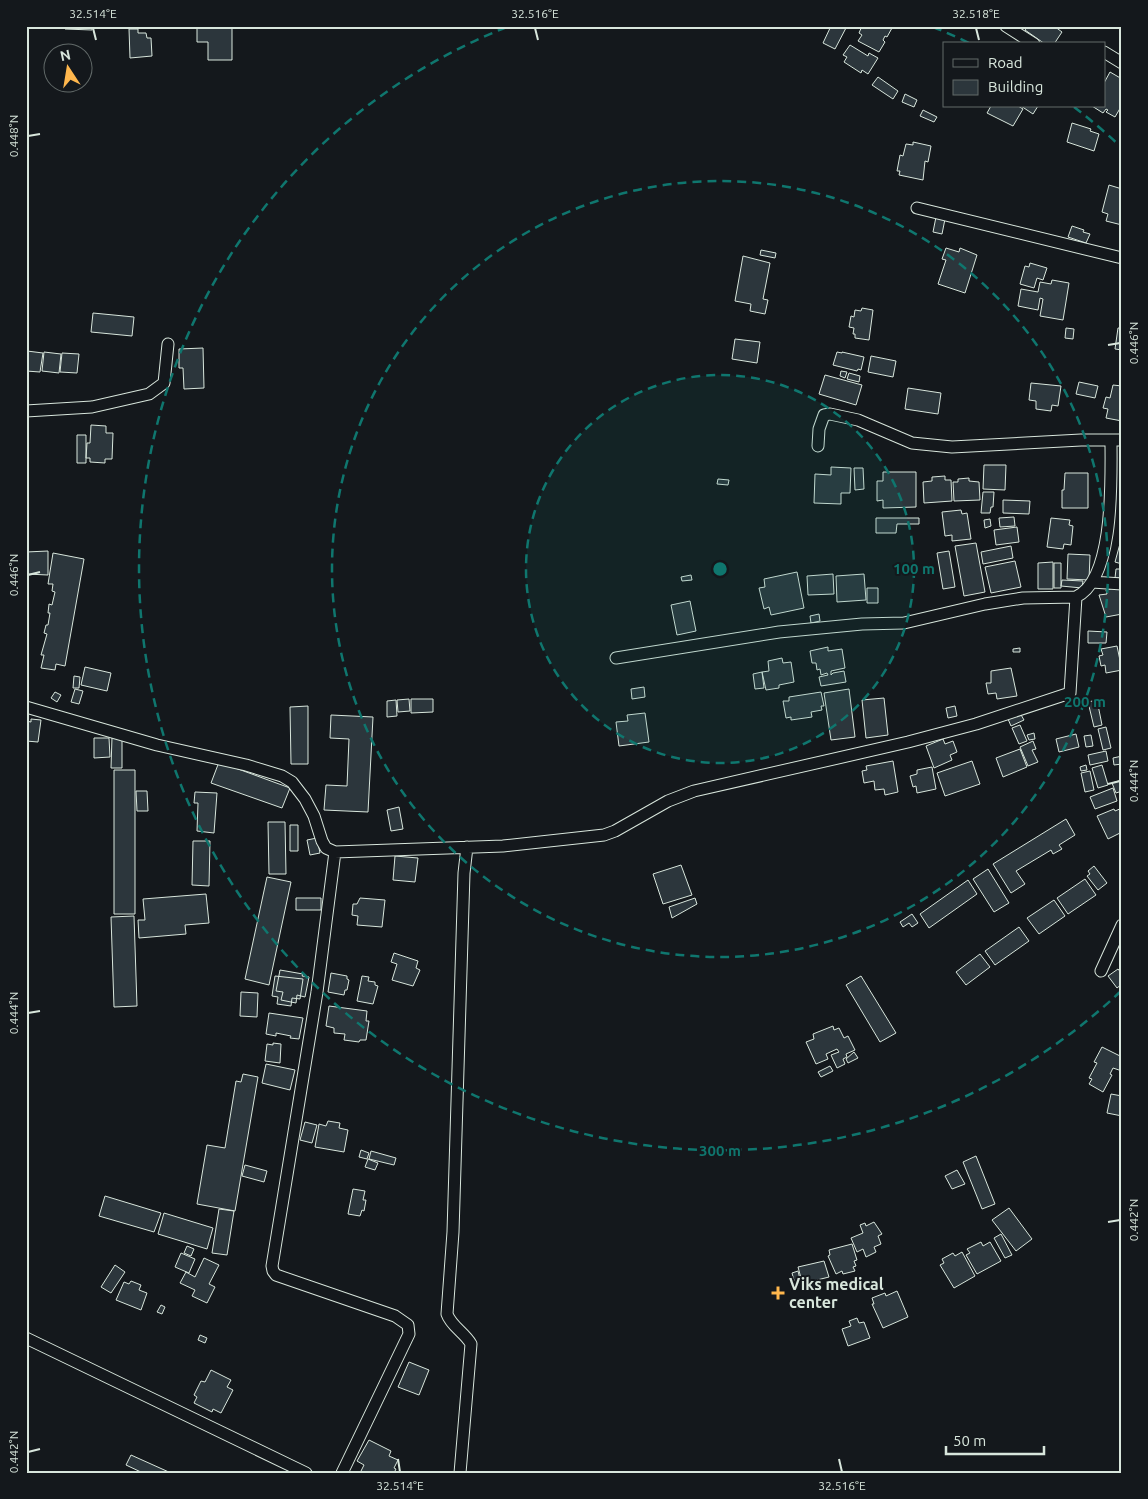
<svg xmlns="http://www.w3.org/2000/svg" width="1148" height="1499" viewBox="0 0 1148 1499" font-family="Ubuntu,sans-serif">
<style>
.building{fill:#2c363c;stroke:#d8e6dc}
.lines{fill:none;stroke-linecap:round;stroke-linejoin:round}
.street-casing{stroke:#d8e6dc;stroke-width:13}
.street{stroke:#14181c;stroke-width:11}
.ticks{fill:none;stroke:#d8e6dc;stroke-width:2}
.ring{fill:none;stroke:#0f766e;stroke-width:2.5;stroke-dasharray:9 6}
.poi-dot{fill:#ffb74d;stroke:#14181c;stroke-width:2}
.labels{text-anchor:middle;stroke-width:4;stroke-linejoin:round;paint-order:stroke}
.poi-label{font-size:16px;font-weight:bold;fill:#d8e6dc;stroke:#14181c;text-anchor:start}
.centre{fill:#0f766e;stroke:#14181c;stroke-width:2.5}
.ring-label{font-size:15px;text-anchor:middle;font-weight:bold;fill:#0f766e;stroke:#14181c;stroke-width:4;stroke-linejoin:round;paint-order:stroke}
.neatline{fill:none;stroke:#d8e6dc;stroke-width:2}
.ticks-label{font-size:12px;text-anchor:middle;fill:#d8e6dc}
</style>
<rect width="100%" height="100%" fill="#14181c"/>
<!-- building -->
<path class="building" d="M66,26H92V30L65,29Z
M197,26H232V60H208V42H197Z
M831,26H847L835,49L823,43Z
M862,26H889L892,28L887,37L885,36L883,40L885,42L879,52L858,41L862,35L859,33Z
M1028,26H1054L1062,32L1054,44H1045L1025,30Z
M129,29H138V33H146L147,38H151L152,56L130,58Z
M850,45L868,56L869,53L878,58L868,74L862,70L861,73L844,62L847,57L843,55Z
M1110,72L1122,79V105L1115,117L1106,112L1108,110L1106,109L1103,113L1092,106H1104V83Z
M878,77L898,91L893,99L872,85Z
M905,94L917,100L914,107L902,102Z
M991,106H1018L1023,109L1013,126L987,113Z
M1021,106H1038L1033,114Z
M923,110L937,117L934,122L920,116Z
M1072,123L1091,129L1090,131L1099,134L1094,151L1067,142Z
M913,142L931,146L928,162L925,161L923,180L899,175L900,171H897L900,155L903,156L906,144L913,145Z
M1109,185L1122,189V225L1106,221L1108,214L1102,212Z
M936,217L945,219L942,234L933,232Z
M1072,226L1084,230L1083,232L1090,234L1086,243L1068,237Z
M946,248L959,252L960,248L977,255L965,293L938,284L946,260L942,259Z
M761,250L776,253L775,258L760,255Z
M743,256L770,263L763,299L768,300L765,314L750,311L751,304L735,301Z
M1030,263L1047,268L1043,280L1037,278L1034,288L1020,284L1025,266L1029,267Z
M1052,280L1069,283L1063,320L1040,316L1043,299L1040,298L1038,310L1018,306L1021,289L1038,292L1040,282L1051,284Z
M862,308L873,310L869,340L855,338V334H853L854,328L849,327L851,316L854,317L855,310L861,311Z
M93,313L134,317L132,336L91,332Z
M1066,328L1074,329L1073,339L1065,338Z
M1118,328H1122V350L1115,349Z
M735,339L760,342L757,363L732,359Z
M203,348L204,388L184,389L183,368H179V349Z
M27,351L43,353L40,372L26,371Z
M44,352L61,354L59,373L42,371Z
M837,352L842,353V352L864,357L861,370L858,369L857,371L833,365Z
M62,353L79,354L77,373L60,372Z
M871,356L896,361L893,377L868,372Z
M841,371L847,372L845,378L840,376Z
M849,373L860,376L859,382L847,379Z
M825,375L862,385L856,405L819,394Z
M1079,382L1098,386L1095,398L1076,394Z
M1031,383L1061,386L1058,406L1052,405L1051,411L1036,409V401L1029,400Z
M1113,385L1122,386V421L1106,418L1108,409L1103,408L1106,397L1110,398Z
M908,388L941,393L938,414L905,409Z
M91,425L106,426V433H113L112,459H105V463L90,462V458H86L87,443H90Z
M77,435H86V463H77Z
M984,465H1006L1005,490L983,489Z
M831,467L851,468L850,493H841V504L814,503L815,474L831,475Z
M854,468H863L864,489L855,490Z
M883,472H916V507L883,508V500L877,501V481H883Z
M1065,473H1088V508H1062V490H1064Z
M945,476V480H951L952,501L924,503L923,482L932,481V477Z
M969,478V481L979,482L980,500L954,501L953,482H958V479Z
M718,479L729,480L728,485L717,484Z
M983,492H994L993,507H991L990,513H981Z
M1003,500L1030,501L1029,514L1003,513Z
M961,510L962,514L967,513L971,539L952,541V535L945,536L942,512Z
M1014,517L1015,526L1000,527L999,518Z
M876,518H919V524H897L896,533H876Z
M1051,518L1070,520L1069,525L1073,526L1071,545L1064,544L1063,549L1047,547Z
M990,519L991,526L985,528L984,520Z
M1017,527L1019,542L996,545L994,530Z
M1121,540H1122V564L1115,562Z
M976,543L985,592L964,596L955,546Z
M1011,546L1013,558L983,564L981,552Z
M48,551V575L26,574V552Z
M949,551L955,587L943,589L937,553Z
M53,553L84,559L65,666L56,664L55,670L41,668L44,655H41L47,634L44,633L46,625H48L50,613H48L49,604L52,605L55,592L52,591L53,584H48Z
M1068,554L1090,555L1089,580L1067,579Z
M1015,561L1021,587L991,593L985,567Z
M1053,562V589H1038V563Z
M1054,563H1061V588H1054Z
M1116,569H1122V578H1115Z
M797,572L804,608L771,615L769,607L764,609L759,588L765,587L764,579Z
M833,574L834,594L808,595L807,576Z
M864,574L866,600L837,602L836,576Z
M691,575L692,580L682,581L681,577Z
M1062,580L1083,581L1082,588L1061,586Z
M1121,586L1122,614L1106,617L1099,595L1107,594L1106,590Z
M867,588H878V603H867Z
M690,601L696,631L677,635L671,605Z
M819,614L820,621L811,623L810,616Z
M1088,631L1107,632L1106,643H1088Z
M1117,646L1122,670L1106,673L1105,665L1101,666L1099,656L1103,655L1101,649Z
M828,647V651L842,649L845,668L831,671V675L833,673L844,671L846,682L821,686L819,677L828,675L827,673L821,675L820,669L817,670L816,663H812L810,651Z
M1020,648V652H1013V649Z
M782,658L783,663L791,662L794,682L779,685V688L766,690L762,672L769,671L768,661Z
M85,667L111,673L107,691L81,685Z
M1011,668L1017,696L997,699L996,693L988,694L986,683H991V671Z
M762,672L764,688L755,689L753,674Z
M74,676L80,677L79,688H73Z
M644,687L645,697L632,699L631,689Z
M75,689L83,691L79,704L71,702Z
M849,689L855,737L831,740L824,693Z
M55,692L61,695L57,702L51,698Z
M821,692L824,706H821L822,710L811,712L812,717L791,720V717L786,718L783,701H789V697Z
M884,698L888,735L866,738L862,700Z
M409,699L410,711L398,712L397,700Z
M411,699H433V712L411,713Z
M396,700L397,716L387,717V701Z
M1097,700L1102,725L1094,727L1088,702Z
M308,706V764H291L290,707Z
M955,706L957,716L948,718L946,708Z
M645,713L649,742L619,746L616,722L628,721L627,715Z
M1020,713L1024,720L1011,726L1008,719Z
M331,715L373,717L368,812L324,810L326,785L347,786L349,739L330,738Z
M31,719L41,720L38,742L26,741V721L31,722Z
M1020,725L1027,741L1019,744L1012,728Z
M1106,727L1111,748L1103,750L1098,729Z
M1034,733L1035,739L1029,740L1027,735Z
M1076,734L1079,747L1059,752L1056,739Z
M1091,735L1093,746L1086,747L1084,736Z
M112,737L122,738V768H111Z
M94,738H109L110,757L94,758Z
M943,739L945,744L953,741L957,752L950,755L952,760L934,768L926,746Z
M1033,741L1036,749L1032,750L1038,762L1028,766L1020,747Z
M1020,749L1027,767L1003,777L996,758Z
M1106,751L1108,761L1090,765L1088,755Z
M1122,756V764L1114,765L1113,758Z
M893,761L898,792L885,795L884,789L875,790L874,781L864,783L862,771L867,770L866,766Z
M972,761L980,784L945,796L937,773Z
M219,762L290,788L282,808L211,783Z
M1086,765L1087,770L1081,771L1080,767Z
M1102,765L1108,785L1098,788L1092,768Z
M932,767L936,789L917,793L916,786L913,787L910,776L917,774V770Z
M114,770H135V914H114Z
M1090,771L1094,790L1085,792L1081,773Z
M1122,780V791L1116,793L1112,783Z
M1113,788L1117,801L1095,809L1090,797Z
M136,791H147L148,811H137Z
M195,792L217,793L214,833L197,831L198,803H194Z
M399,807L403,829L391,831L387,810Z
M1122,808V832L1108,839L1097,816L1114,809L1115,811Z
M1066,819L1075,835L1059,845L1062,849L1053,854L1051,850L1016,871L1025,884L1011,893L993,864Z
M268,822H285L286,874H269Z
M290,825H298V851H290Z
M317,838L320,853L310,855L307,840Z
M193,841H210L209,886L192,885Z
M395,856L418,858L415,882L393,880Z
M681,865L692,895L663,904L653,874Z
M1094,866L1107,883L1098,890L1087,876L1090,874L1088,871Z
M988,869L1009,903L994,912L973,879Z
M267,877L291,882L269,985L245,979Z
M1085,879L1096,895L1068,914L1057,898Z
M968,880L977,894L929,928L920,914Z
M206,894L209,923L185,925L186,934L139,938L138,920H145L143,899Z
M296,898H321V910H296Z
M360,898L385,900L382,927L357,925L358,916L352,915L353,904H357Z
M695,898L697,904L672,918L669,907Z
M1054,900L1065,916L1039,934L1027,918Z
M912,914L918,923L912,927L909,923L903,927L900,922Z
M134,916L137,1006L114,1007L111,917Z
M1019,927L1029,941L995,965L985,951Z
M394,953L418,961L416,968L420,970L413,986L392,980L397,964L391,962Z
M980,954L990,967L966,985L956,972Z
M1118,969L1122,974V984L1117,988L1108,976Z
M280,970L303,974L302,976L309,977L305,997L297,995L296,1003L281,1000L283,992L276,991Z
M331,973L347,976V979L349,980L347,990H345L344,995L328,992Z
M275,976L303,979L300,999L292,998L291,1006L277,1004L278,997L272,996Z
M362,976L369,977L368,981L375,982V985L378,986L373,1004L357,1001Z
M861,976L896,1033L880,1042L846,985Z
M241,992L258,993L257,1017L240,1016Z
M329,1006L367,1011L366,1021H369L366,1040H360L359,1042L344,1040L345,1034L334,1033V1028L326,1026Z
M269,1013L303,1018L299,1039L290,1038L291,1036L276,1033V1036L266,1034Z
M833,1026L834,1030L839,1028L844,1038L848,1036L855,1050L846,1054L847,1057L843,1059L845,1064L837,1068L831,1055L839,1052L837,1049L826,1054L828,1059L816,1064L806,1042L814,1039L813,1034Z
M273,1043L281,1044L280,1063L265,1061L267,1044L273,1045Z
M1102,1047L1120,1056L1122,1053V1071L1113,1068L1110,1074L1112,1075L1103,1092L1089,1084L1092,1079L1089,1078L1097,1063L1094,1062Z
M854,1052L858,1058L848,1063L846,1059Z
M266,1064L295,1070L290,1090L262,1083Z
M830,1066L833,1071L821,1077L818,1072Z
M243,1074L258,1077L235,1211L197,1204L207,1145L225,1148L236,1081L241,1082Z
M1111,1094L1122,1096V1116L1107,1113Z
M328,1121L340,1123L339,1128L348,1130L344,1152L315,1147L319,1124L326,1126Z
M305,1122L317,1125L312,1143L300,1140Z
M361,1150L369,1153L367,1159L359,1157Z
M371,1151L396,1158L394,1165L369,1159Z
M976,1156L995,1204L982,1209L963,1162Z
M368,1159L378,1163L375,1170L365,1167Z
M245,1165L267,1171L264,1182L242,1176Z
M957,1170L965,1184L952,1189L945,1176Z
M353,1189L365,1191L363,1200H366L364,1211L362,1210L360,1216L348,1214Z
M105,1196L161,1213L154,1232L99,1216Z
M1009,1208L1032,1239L1016,1251L992,1220Z
M219,1209L234,1211L227,1255L212,1253Z
M164,1213L213,1228L207,1249L158,1234Z
M874,1222L882,1234L878,1236L881,1244L874,1247L876,1252L866,1257L863,1249L857,1252L851,1238L863,1233L860,1225L865,1223L866,1226Z
M1001,1234L1012,1255L1005,1258L994,1238Z
M981,1242L983,1246L990,1242L1001,1261L977,1274L966,1255L970,1253L967,1249Z
M852,1244L857,1260L854,1261L856,1266L853,1267L855,1271L843,1274L842,1271L836,1274L828,1256L830,1255L829,1250Z
M187,1246L194,1249L191,1256L184,1253Z
M962,1252L975,1276L954,1288L940,1265L944,1263L942,1259L953,1253L955,1256Z
M181,1253L195,1259L189,1273L175,1267Z
M204,1258L219,1265L209,1284L215,1287L207,1303L192,1296L195,1290L180,1283L186,1272L195,1277Z
M824,1261L829,1277L817,1280L819,1287L807,1290L804,1277L801,1278L798,1267Z
M115,1265L125,1272L111,1293L101,1287Z
M798,1271L801,1283L795,1284L792,1273Z
M131,1281L141,1285L139,1290L147,1293L141,1310L116,1300L124,1282L129,1284Z
M897,1291L908,1317L883,1328L872,1304H874L872,1298L885,1293L886,1296Z
M161,1305L165,1307L162,1314L157,1312Z
M857,1318L859,1323L864,1322L870,1338L848,1346L842,1329L851,1326L849,1321Z
M200,1335L207,1338L205,1343L198,1340Z
M409,1362L429,1370L419,1395L398,1387Z
M211,1370L231,1380L227,1387L233,1390L221,1413L213,1409L212,1412L194,1403L197,1397L194,1395L201,1381L205,1382Z
M369,1440L391,1451L389,1456L398,1460L394,1468L396,1469L394,1473H360L364,1465L357,1461Z
M131,1455L171,1473H143L126,1465Z"/>
<g class="lines">
<!-- street casing -->
<g class="street-casing">
<path id="street" d="M1006,26L1034,44
M1104,52L1122,63
M917,208L1122,258
M26,411L92,407L149,394L164,383L168,344
M818,446L819,429L824,415L830,414L858,420L912,443L952,447L1081,440H1122
M1092,582L1122,584
M616,658L779,632L862,624L904,623L985,604L1023,598L1076,597
M26,707L157,745L246,765L282,776L292,782L305,799L314,816L322,841L326,848L335,852L503,846L604,835L615,831L668,801L694,791L908,742L976,724L1070,693L1076,597C1115,579 1111,478 1111,440
M335,852L317,992L272,1266L273,1271L276,1275L395,1316L408,1325L409,1334L342,1473
M1101,971L1122,925
M26,1338L306,1473
M460,1473L471,1344C465,1333 451,1326 447,1314L453,1232L464,873L467,847"/>
</g>
<!-- street -->
<use href="#street" class="street"/>
</g>
<!-- ticks -->
<path class="ticks" d="M93,28L96,40M535,28L538,40M976,28L979,40M28,136L40,134M1108,345L1120,343M28,575L40,572M1108,784L1120,781M28,1013L40,1011M1108,1222L1120,1220M28,1452L40,1449M398,1459L400,1472M839,1459L842,1472"/>
<!-- distance rings -->
<circle cx="720" cy="569" r="194" fill="#0f766e" fill-opacity=".12"/>
<g class="ring">
<circle cx="720" cy="569" r="194"/>
<circle cx="720" cy="569" r="388"/>
<path d="M1121 991A582 582 0 1 1 507 27M933 27A582 582 0 0 1 971 44M1074 107A582 582 0 0 1 1121 147"/>
</g>
<!-- markers -->
<path class="poi-dot" d="M775.5 1285.5h5v5h5v5h-5v5h-5v-5h-5v-5h5z"/>
<g class="labels">
<!-- poi labels -->
<g class="poi-label">
<text x="789" y="1290">Viks medical<tspan x="789" dy="18">center</tspan></text>
</g>
</g>
<circle cx="720" cy="569" r="8" class="centre"/>
<g class="ring-label">
<text x="914" y="574">100 m</text>
<text x="1085" y="707">200 m</text>
<text x="720" y="1156">300 m</text>
</g>
<!-- border -->
<rect width="1148" height="1499" fill="none" stroke="#14181c" stroke-width="55"/>
<!-- legend -->
<rect x="943" y="42" width="162" height="65" fill="#14181c" stroke="#626a69"/>
<rect x="953" y="59" width="25" height="8" fill="#14181c" stroke="#626a69"/>
<text x="988" y="68" font-size="15" fill="#d8e6dc">Road</text>
<rect x="953" y="80" width="25" height="15" fill="#2c363c" stroke="#626a69"/>
<text x="988" y="92" font-size="15" fill="#d8e6dc">Building</text>
<!-- north arrow -->
<g transform="translate(68 68) rotate(348)"><circle r="24" fill="#14181c" stroke="#626a69"/>
<path d="M0-4L9 19L0 12L-9 19Z" fill="#ffb74d"/>
<text y="-8" font-size="14" font-weight="bold" text-anchor="middle" fill="#d8e6dc">N</text>
</g>
<!-- scale -->
<path d="M946 1446v8h98v-8" fill="none" stroke="#d8e6dc" stroke-width="2.5"/>
<text x="953" y="1446" font-size="15" fill="#d8e6dc" stroke="#14181c" stroke-width="4" paint-order="stroke">50 m</text>
<rect x="28" y="28" width="1092" height="1444" class="neatline"/>
<g class="ticks-label">
<text x="93" y="18">32.514°E</text>
<text x="535" y="18">32.516°E</text>
<text x="976" y="18">32.518°E</text>
<text transform="translate(14 136) rotate(-90)" y="4">0.448°N</text>
<text transform="translate(1134 343) rotate(-90)" y="4">0.446°N</text>
<text transform="translate(14 575) rotate(-90)" y="4">0.446°N</text>
<text transform="translate(1134 781) rotate(-90)" y="4">0.444°N</text>
<text transform="translate(14 1013) rotate(-90)" y="4">0.444°N</text>
<text transform="translate(1134 1220) rotate(-90)" y="4">0.442°N</text>
<text transform="translate(14 1452) rotate(-90)" y="4">0.442°N</text>
<text x="400" y="1490">32.514°E</text>
<text x="842" y="1490">32.516°E</text>
</g>
</svg>
